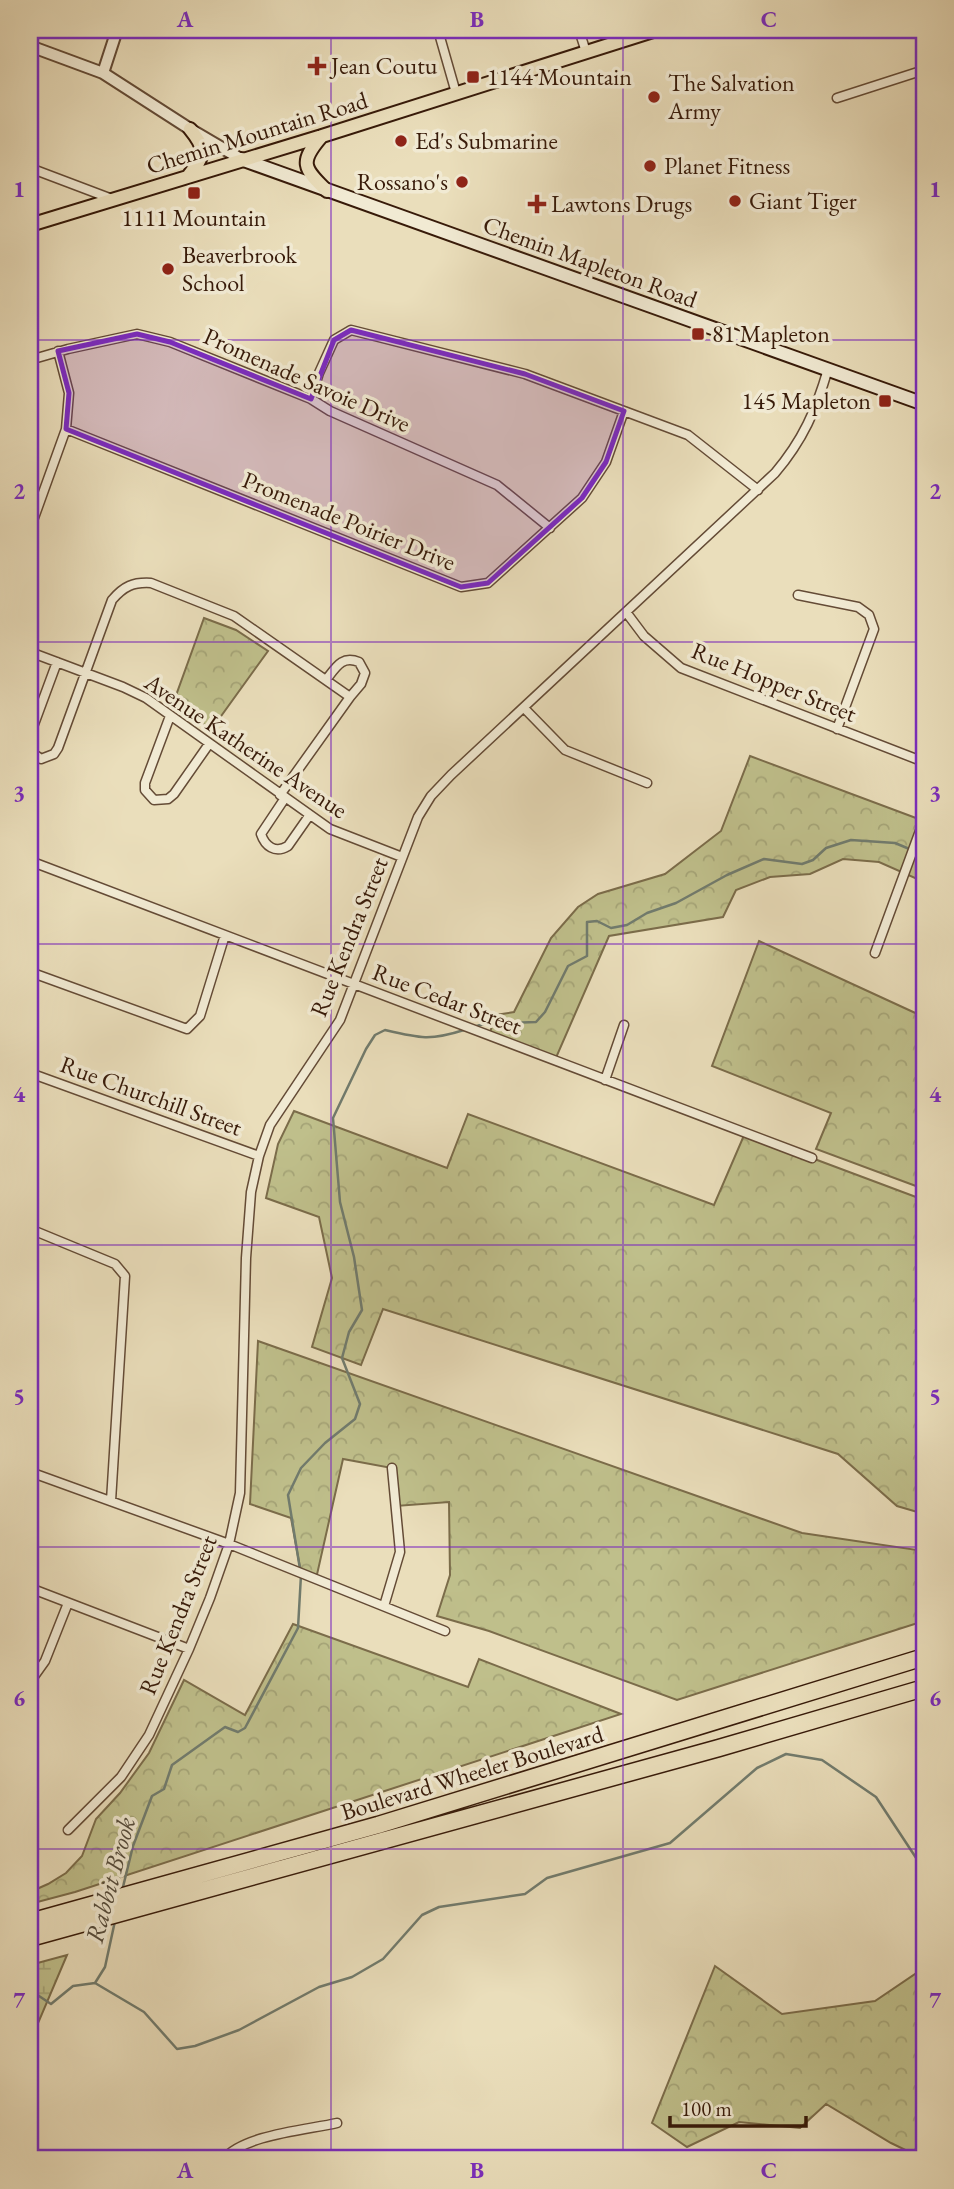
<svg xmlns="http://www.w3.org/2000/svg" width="954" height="2189" viewBox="0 0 954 2189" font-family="'EB Garamond',serif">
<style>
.forest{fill:url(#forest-crowns);stroke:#7b6c4a;stroke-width:2}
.wetland{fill:url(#wetland-marsh);stroke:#7b6c4a;stroke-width:2}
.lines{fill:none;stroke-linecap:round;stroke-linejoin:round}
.stream{stroke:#717b6d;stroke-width:2.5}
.minor-casing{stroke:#644b36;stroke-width:11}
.tertiary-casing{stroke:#644b36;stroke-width:14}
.secondary-casing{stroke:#371a09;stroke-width:16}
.primary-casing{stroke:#371a09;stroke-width:16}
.motorway-casing{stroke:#371a09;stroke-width:19}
.minor{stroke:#f1ead3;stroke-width:8}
.tertiary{stroke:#f1ead3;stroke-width:10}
.secondary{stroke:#f1ead3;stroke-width:12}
.primary{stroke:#eadebb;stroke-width:12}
.motorway{stroke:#eadebb;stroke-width:16}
.marked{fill:#7b2cbf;fill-opacity:0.2;stroke:#7b2cbf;stroke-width:5;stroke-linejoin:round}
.grid{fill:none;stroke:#7b2cbf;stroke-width:2;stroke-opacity:0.55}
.poi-dot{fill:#8f2418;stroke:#f1ead3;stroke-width:2.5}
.labels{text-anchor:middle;stroke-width:7;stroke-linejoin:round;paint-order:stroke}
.poi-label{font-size:24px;fill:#371a09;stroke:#f1ead3;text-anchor:start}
.street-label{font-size:24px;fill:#371a09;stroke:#f1ead3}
.water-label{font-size:26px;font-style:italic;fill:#544b3b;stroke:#f1ead3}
.neatline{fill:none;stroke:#7b2cbf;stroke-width:2.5}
.grid-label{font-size:23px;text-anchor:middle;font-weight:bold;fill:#7b2cbf}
</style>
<defs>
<pattern id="forest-crowns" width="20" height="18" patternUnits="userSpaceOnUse" patternTransform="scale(1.75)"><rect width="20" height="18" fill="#bfbf8b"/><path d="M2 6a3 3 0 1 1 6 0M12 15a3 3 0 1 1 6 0" fill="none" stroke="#a5a477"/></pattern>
<pattern id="wetland-marsh" width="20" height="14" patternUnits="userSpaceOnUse" patternTransform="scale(1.75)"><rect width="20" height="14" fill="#bfbf8b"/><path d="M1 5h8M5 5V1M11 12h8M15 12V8" fill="none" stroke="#a5a477"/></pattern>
</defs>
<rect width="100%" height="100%" fill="#eadebb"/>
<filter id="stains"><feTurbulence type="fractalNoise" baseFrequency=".00286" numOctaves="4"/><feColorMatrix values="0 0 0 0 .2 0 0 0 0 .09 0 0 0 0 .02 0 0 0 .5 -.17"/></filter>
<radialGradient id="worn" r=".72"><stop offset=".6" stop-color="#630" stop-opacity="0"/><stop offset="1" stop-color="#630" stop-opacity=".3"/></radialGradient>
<!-- forest -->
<path class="forest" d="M204,618L236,630L268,651L211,730L174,701Z
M750,756L924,821V882L879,862L843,859L810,874L770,877L736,890L723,917L609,936L555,1060L489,1035L496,1015L514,1012L551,938L578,907L598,894L665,874L721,831Z
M759,941L924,1017V1189L816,1149L831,1113L712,1066Z
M294,1111L447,1168L468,1114L714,1205L745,1133L924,1200V1514L897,1506L838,1454L383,1309L361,1365L312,1347L332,1278L319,1217L266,1198L278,1144Z
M258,1341L802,1533L924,1551V1621L677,1700L489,1631L437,1616L450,1575L449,1502L396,1506L392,1468L343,1459L316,1579L301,1573L291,1518L250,1504Z
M293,1624L468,1687L479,1659L621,1714L75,1892L30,1904V1892L48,1884L66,1873L82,1856L96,1819L120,1793L149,1753L184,1680L245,1715Z
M715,1966L782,2014L875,2001L924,1968V2159L891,2143L826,2104L800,2128L739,2122L687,2147L652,2123Z"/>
<!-- wetland -->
<path class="wetland" d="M67,1955L30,2042V1965Z"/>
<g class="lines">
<!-- stream -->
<path class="stream" d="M474,1027L483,1024L536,1022L545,1012L568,966L587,956V922L597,921L611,928L627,925L647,913L676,903L727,875L764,859L802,864L813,860L826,848L851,840L895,843L924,855
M300,1569L288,1495L301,1468L325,1443L355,1419L360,1404L342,1358L349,1332L362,1310L354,1257L340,1202L333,1118L366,1049L375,1035L385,1030C419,1038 430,1041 464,1030
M122,1891L133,1846L152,1796L164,1789L172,1765L225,1727L238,1732L245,1728L298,1628L301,1575
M95,1983L105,1967L115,1921
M30,1990L51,2004L73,1986L95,1983L144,2012L177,2049L195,2046L239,2030L319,1987L352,1977L383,1959L422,1915L439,1907L525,1894L547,1878L670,1843L757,1768L786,1754L822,1760L876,1797L924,1870"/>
<!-- minor casing -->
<g class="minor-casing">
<path id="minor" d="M438,30L456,93
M579,30L586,52
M837,98L924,70
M30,168L112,199
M30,360L68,349L137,334L170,342L311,399L330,411L497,485L550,528
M311,399L319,373L334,340L351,330L525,374L688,435L758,490
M66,429L461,587L488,583L582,498L606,462L624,411
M30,529L66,429L69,393L58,351
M798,595L858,607L869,615L874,629L837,729
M626,612L644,636L681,668L924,762
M30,652L123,687L146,698L330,829L402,857
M326,680C336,667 342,655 359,662L365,673L361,684L350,697
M524,708L565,750L647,783
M170,716L145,783V790L154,800L168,799L174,794L209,744
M30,735L57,662
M30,751L41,759L54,754L58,748L112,600C124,586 133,582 151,583L234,616L350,697L280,795
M285,798L261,834C265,846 275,854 288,846L309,816
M30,861L812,1158
M875,953L924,820
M30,972L187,1029L200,1016L225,935
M30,1073L259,1156
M605,1080L624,1025
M30,1229L115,1264L125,1276L111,1501
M30,1472L229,1544L445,1631
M30,1588L189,1649
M384,1606L400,1552L392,1468
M30,1682L45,1661L68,1603
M68,1830L121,1777L149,1735L189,1649L210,1598L229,1544L240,1493L246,1258L251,1192L259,1156L270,1125L340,1020L418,817L431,796L451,775L775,473C803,440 816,410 828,369
M224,2159C243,2135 306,2130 337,2123"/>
</g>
<!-- tertiary casing -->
<g class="tertiary-casing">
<path id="tertiary" d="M30,46L103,73L190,129L241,159
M103,73L117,30"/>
</g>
<!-- secondary casing -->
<g class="secondary-casing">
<path id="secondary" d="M241,159L924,404"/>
</g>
<!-- primary casing -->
<g class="primary-casing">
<path id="primary" d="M322,136C299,162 303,168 327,191
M189,175C205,155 207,150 190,129
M30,225L322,136L656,30"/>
</g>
<!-- motorway casing -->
<g class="motorway-casing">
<path id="motorway" d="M30,1922L378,1825L924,1657
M30,1938L719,1748L924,1688"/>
</g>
<!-- minor -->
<use href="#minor" class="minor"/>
<!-- tertiary -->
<use href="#tertiary" class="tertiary"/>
<!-- secondary -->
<use href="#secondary" class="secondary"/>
<!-- primary -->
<use href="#primary" class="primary"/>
<!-- motorway -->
<use href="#motorway" class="motorway"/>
</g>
<!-- marked area -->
<path class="marked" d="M351,330L525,374L624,411L606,462L582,498L488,583L461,587L66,429L69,393L58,351L137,334L170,342L311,399L334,340Z"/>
<!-- grid -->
<path class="grid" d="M331,30V2159M623,30V2159M30,340H924M30,642H924M30,944H924M30,1245H924M30,1547H924M30,1849H924"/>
<!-- markers -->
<g class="poi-dot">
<path d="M313.5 55.5h7v7h7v7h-7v7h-7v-7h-7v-7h7z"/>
<rect x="466" y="70" width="14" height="14" rx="3.5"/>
<circle cx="654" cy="97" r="7"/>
<circle cx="401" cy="141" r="7"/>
<circle cx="650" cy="166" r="7"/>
<circle cx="462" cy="182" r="7"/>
<rect x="187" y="186" width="14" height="14" rx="3.5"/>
<circle cx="735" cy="201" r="7"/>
<path d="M533.5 193.5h7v7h7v7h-7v7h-7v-7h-7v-7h7z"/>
<circle cx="168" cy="269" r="7"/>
<rect x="691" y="327" width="14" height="14" rx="3.5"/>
<rect x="878" y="394" width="14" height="14" rx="3.5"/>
</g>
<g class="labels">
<!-- poi labels -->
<g class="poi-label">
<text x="331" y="74">Jean Coutu</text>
<text x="487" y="85">1144 Mountain</text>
<text x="668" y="91">The Salvation<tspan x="668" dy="28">Army</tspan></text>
<text x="415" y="149">Ed's Submarine</text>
<text x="664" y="174">Planet Fitness</text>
<text x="448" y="190" text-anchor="end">Rossano's</text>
<text x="749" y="209">Giant Tiger</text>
<text x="551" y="212">Lawtons Drugs</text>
<text x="194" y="226" text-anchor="middle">1111 Mountain</text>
<text x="182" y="263">Beaverbrook<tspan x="182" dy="28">School</tspan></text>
<text x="712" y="342">81 Mapleton</text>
<text x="871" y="409" text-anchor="end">145 Mapleton</text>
</g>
<!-- street labels -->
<g class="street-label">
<text transform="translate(257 133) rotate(-17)" y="8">Chemin Mountain Road</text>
<text transform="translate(590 262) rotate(20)" y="8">Chemin Mapleton Road</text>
<text transform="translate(307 380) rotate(24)" y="8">Promenade Savoie Drive</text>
<text transform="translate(349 521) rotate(22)" y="8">Promenade Poirier Drive</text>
<text transform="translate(774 682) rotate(22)" y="8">Rue Hopper Street</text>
<text transform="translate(246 746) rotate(34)" y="8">Avenue Katherine Avenue</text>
<text transform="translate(349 937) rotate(-68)" y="8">Rue Kendra Street</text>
<text transform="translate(447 999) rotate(21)" y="8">Rue Cedar Street</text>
<text transform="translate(151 1096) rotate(20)" y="8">Rue Churchill Street</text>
<text transform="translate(178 1615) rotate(-68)" y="8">Rue Kendra Street</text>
<text transform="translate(472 1773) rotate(-17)" y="8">Boulevard Wheeler Boulevard</text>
</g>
<!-- water labels -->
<g class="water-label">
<text transform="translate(110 1880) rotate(-75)" y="9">Rabbit Brook</text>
</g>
</g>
<!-- margin -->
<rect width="954" height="2189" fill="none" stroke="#eadebb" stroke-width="77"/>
<!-- scale -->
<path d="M670 2116v10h136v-10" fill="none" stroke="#371a09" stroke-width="3.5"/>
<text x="681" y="2116" font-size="21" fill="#371a09" stroke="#f1ead3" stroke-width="5" paint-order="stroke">100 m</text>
<rect x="38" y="38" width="878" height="2112" class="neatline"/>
<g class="grid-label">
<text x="185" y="27">A</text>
<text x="477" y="27">B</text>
<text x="769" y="27">C</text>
<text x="19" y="197">1</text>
<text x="935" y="197">1</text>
<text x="19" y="499">2</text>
<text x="935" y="499">2</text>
<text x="19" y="801">3</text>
<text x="935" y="801">3</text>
<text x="19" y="1102">4</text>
<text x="935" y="1102">4</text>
<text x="19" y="1404">5</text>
<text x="935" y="1404">5</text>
<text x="19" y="1706">6</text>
<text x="935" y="1706">6</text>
<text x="19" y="2008">7</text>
<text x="935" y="2008">7</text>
<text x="185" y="2178">A</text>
<text x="477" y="2178">B</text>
<text x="769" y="2178">C</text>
</g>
<rect width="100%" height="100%" filter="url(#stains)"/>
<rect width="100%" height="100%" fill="url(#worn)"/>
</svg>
